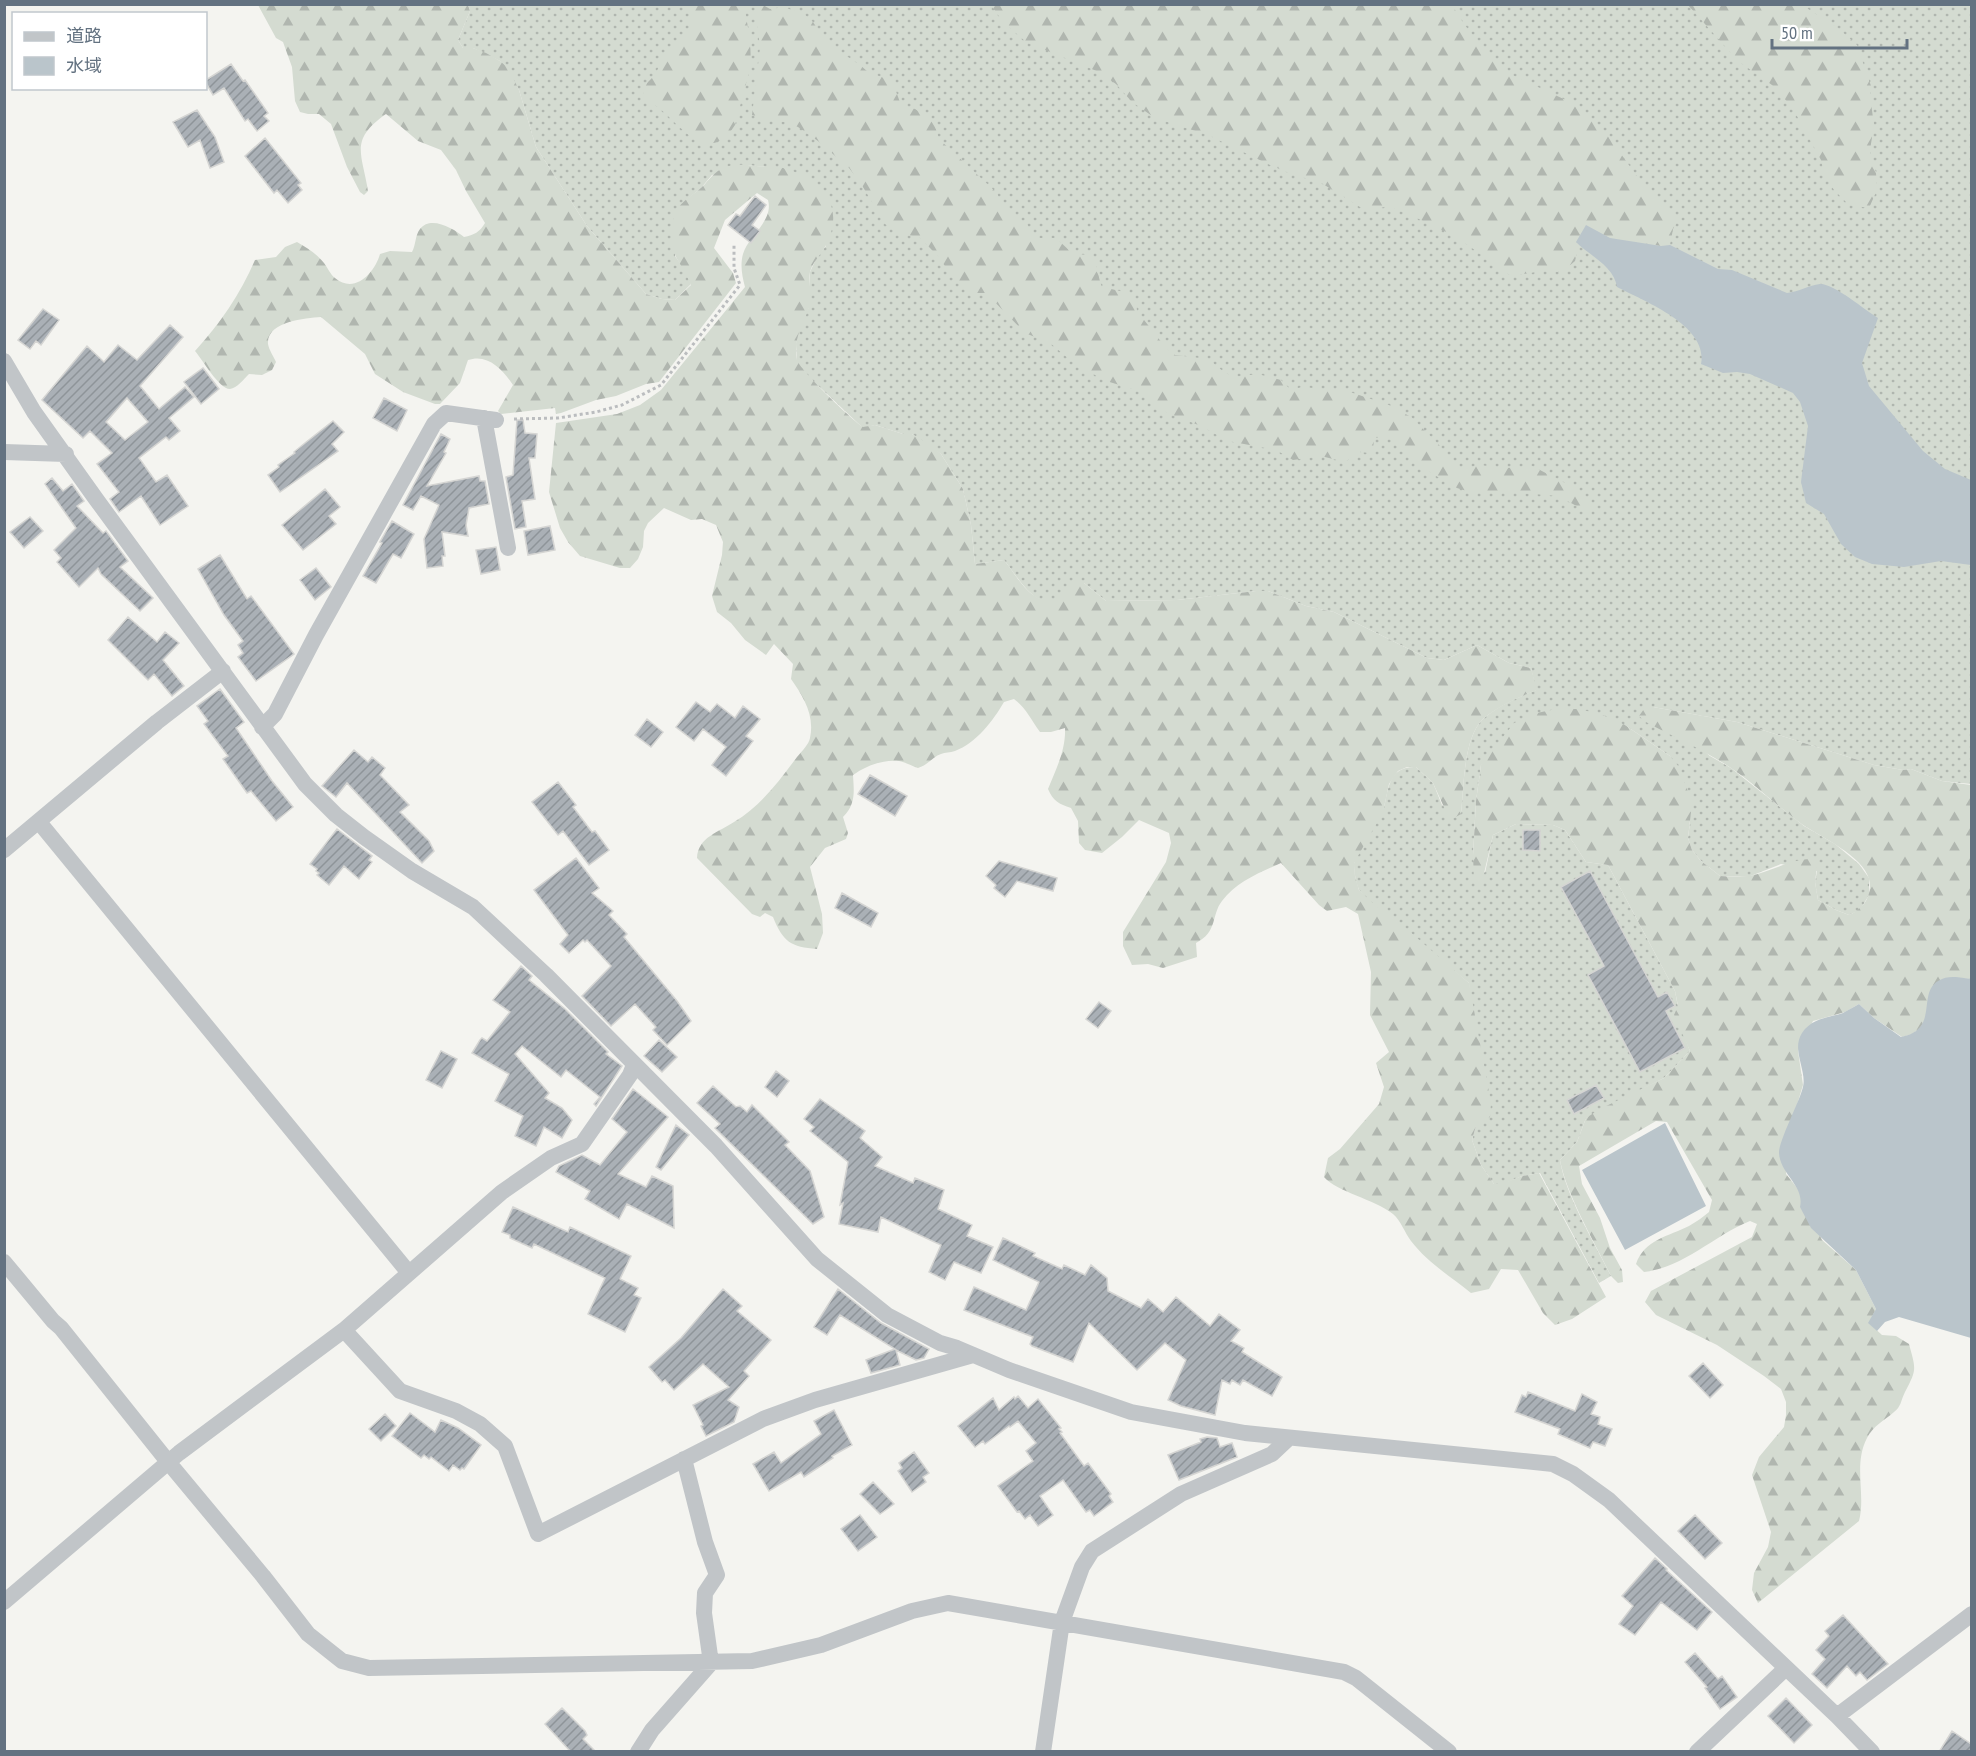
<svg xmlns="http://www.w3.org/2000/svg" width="1976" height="1756" viewBox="0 0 1976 1756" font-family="'PT Sans Narrow','Noto Sans JP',sans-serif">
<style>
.grass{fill:url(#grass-dots)}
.forest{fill:url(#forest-firs)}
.water{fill:#bac5cb}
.building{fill:url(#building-hatch);stroke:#d5d5d3;stroke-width:1.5;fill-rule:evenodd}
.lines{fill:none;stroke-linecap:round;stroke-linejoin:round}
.path{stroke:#bbbdbf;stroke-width:3;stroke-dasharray:3 3;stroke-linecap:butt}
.street{stroke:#c1c5c8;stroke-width:16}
</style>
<defs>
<pattern id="grass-dots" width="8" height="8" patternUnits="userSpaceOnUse" patternTransform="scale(1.5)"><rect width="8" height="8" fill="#d4dbd1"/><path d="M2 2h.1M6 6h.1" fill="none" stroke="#b0b6af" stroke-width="1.8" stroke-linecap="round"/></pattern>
<pattern id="forest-firs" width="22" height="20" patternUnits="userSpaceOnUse" patternTransform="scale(1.5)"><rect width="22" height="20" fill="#d4dbd1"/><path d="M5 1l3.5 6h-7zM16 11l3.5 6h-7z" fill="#b0b6af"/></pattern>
<pattern id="building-hatch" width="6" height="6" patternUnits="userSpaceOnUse" patternTransform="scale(1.5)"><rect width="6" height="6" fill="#aab0b6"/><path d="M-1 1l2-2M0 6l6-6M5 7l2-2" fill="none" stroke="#8e9499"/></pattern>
</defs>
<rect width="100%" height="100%" fill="#f4f4f0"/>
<!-- grass -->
<path class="grass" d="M468,4L1971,5V784L1942,781L1911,769L1903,770L1874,765L1737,722L1653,707L1710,756L1731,768L1804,826L1835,844L1859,864L1869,878V895L1860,910L1849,915L1836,910L1818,900L1815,882L1817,871L1781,864L1748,877L1720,876L1700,860L1692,850L1688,838L1690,822L1670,756L1625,725L1481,765L1476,801L1473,855L1485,873L1493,835L1516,824L1553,825L1565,830L1586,862L1608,865L1675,991L1683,1033L1690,1051L1664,1078L1586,1118L1577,1142L1560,1160C1565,1194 1595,1244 1611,1276L1599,1283L1540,1173L1522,1176L1501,1185L1494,1184L1481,1165L1472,1140L1476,1126L1469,983C1446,965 1425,945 1402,926C1389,915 1370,906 1360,891C1356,885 1354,872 1354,864C1356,844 1380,825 1385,803C1389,783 1392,766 1416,767L1433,783L1442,805L1461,814C1464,788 1463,738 1483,719C1497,706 1519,697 1536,690L1531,668L1509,663L1477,645L1444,660L1427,658L1334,612L1306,606L1268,591H1256L1177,600L1106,601L1084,583C1074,589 1064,597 1054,601C1034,608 1015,573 1004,560L975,564L971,525L963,489L941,454L912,434H903L875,425L863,428L809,377L797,363L796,344L798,331L809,307L810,272L817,257L826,246L766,167L746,165L712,175L701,188L684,202L675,256L685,270L691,284L675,300L662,299L646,294L587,226L536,147L519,90L500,61L473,48H463L458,40L470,11Z"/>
<!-- forest -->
<path class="forest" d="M258,5H468L470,11L458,40L463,48H473L486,53L500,61L508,68L519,90L536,147L587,226L646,294L662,299L675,300L691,285C687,275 681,266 676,257C671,246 670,223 676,212C681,200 696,194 705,184C721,164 732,163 756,166C765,167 775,166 783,168C822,179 846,205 826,245C822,254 813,261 810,272C808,283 813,296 809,308C802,326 793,339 797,360C799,369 852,420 863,427L875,425L903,434H912L932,446L941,454L963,489L971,525L975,564L1004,560C1018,577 1029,602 1053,601L1071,582L1084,583L1106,601L1177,600L1256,591H1268L1306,606L1334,612L1427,658L1444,660L1477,645L1509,663L1531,668L1537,690C1519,697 1498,706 1483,719C1463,738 1464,788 1461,814L1454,818L1448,816L1433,783L1416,767H1407L1398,771L1389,784L1383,812L1354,863L1355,876L1359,890L1376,906L1402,925L1469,983L1491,1103L1490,1117L1476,1126L1472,1140L1481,1165L1494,1184H1501L1522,1176L1539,1173L1606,1297L1572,1319L1555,1325L1543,1313L1518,1270L1501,1269L1489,1289L1471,1293C1450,1276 1428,1263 1411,1241C1405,1233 1401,1221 1393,1214C1374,1199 1337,1192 1324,1177L1328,1158L1340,1149L1379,1104L1384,1087L1376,1063L1389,1052L1370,1015L1371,972L1358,914L1346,907L1327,911L1319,905L1281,863C1259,873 1236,882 1222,901C1211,915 1218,932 1196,943L1197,957L1163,968L1148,964L1132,965L1123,946V932L1166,862L1171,843L1169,833L1139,820L1122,837L1102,853L1085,850L1079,843L1078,821L1071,808C1059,804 1053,801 1048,789C1056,769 1066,750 1065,728L1051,732H1040C1031,720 1026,708 1014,699L1004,702C993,721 976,743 955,751C950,753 945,752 941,754C934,756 928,765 918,768C912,766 905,762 899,761C883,759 866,766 853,775C854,792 856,804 843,817L848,833L846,839L825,848L810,867L822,914L823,933L817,949C791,947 783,942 773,917L765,913L760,917L752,914L697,858C698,837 719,832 734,822C761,806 779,781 797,757C802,751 809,744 810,738C815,715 803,696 791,679L793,664L774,644L766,655L745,640L731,623L717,612L712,596L722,555L723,542L716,525L702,519L691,520L664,508L648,523L644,531L643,547L638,559L630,568H620L580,556L568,542L560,528L549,492L556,423L617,414L640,405L661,390L745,287C742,276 740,265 743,254C748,236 774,221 768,200L757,193L725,220L714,248L733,273L736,283L659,382L646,384L616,396L596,400L561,413L556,414L555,408L501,414L498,411L513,385C503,370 488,353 468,360L460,383L440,404H435L403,392L375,374L365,354L321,317C305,318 266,322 268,344C269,350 274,357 276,362L272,370L262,375L249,374C244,379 237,388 230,389C219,389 202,359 195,351C220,323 240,295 255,260L276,257L285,247L297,242C307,248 316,253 324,263C328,268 330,274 335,278C355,295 375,272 380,254L390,251L412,252C416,245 415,235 420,229C431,215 454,229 464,237C474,235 480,232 485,223L466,191L456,170L441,150L418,141L386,114C349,140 362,153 368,191L364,195L360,192L347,167L331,124L319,114H308L300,112L295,101L292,67L283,42L276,38Z
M691,5H744L750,39L751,65L735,125C708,167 682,127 659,108C654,104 649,102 644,97L643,91L647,83L655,75L663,58L683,39L689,29Z
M755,5H763L770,9L784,7L805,15L813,22L824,39L832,44L838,55L843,59L848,57L860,65L868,72L887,79L894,86L901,105L915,109L929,118L935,126L939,139L997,193L1002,206L1011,216L1027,224L1033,238H1056L1073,254L1091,255C1099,266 1097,275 1102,287L1129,293L1136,299L1137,311L1166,348L1175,355L1208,359L1224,372L1234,377L1258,374L1281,380L1291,390L1302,387L1347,391L1389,405L1411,417L1440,446L1448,459L1456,467L1465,469L1479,465L1506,468L1532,466L1577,489L1586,497L1591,508L1584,510L1558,496L1496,491L1473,493L1457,488L1431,473L1390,437L1374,438L1373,451L1370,453L1359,452L1345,462L1321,456L1293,460L1276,450L1228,441L1201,426L1167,413L1136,390L1103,380L1069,359L1050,343L1025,333L986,293H973L962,286L952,276L937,255L919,237L900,234L885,224L860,182L849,168L818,141L798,127L786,122L762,120L752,115L760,48Z
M991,5H1452L1464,24L1488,55L1512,75L1570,102L1594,122L1608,136L1639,179L1656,195L1678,220L1673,229L1670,245L1661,246L1610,238L1586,226L1576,242L1579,245L1575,261L1562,272L1542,271L1511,276L1455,236L1408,214L1388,206L1373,210L1360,207L1318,181L1296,176L1270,165L1208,135L1155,118L1132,102L1116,84L1099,72L1026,42L1003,22Z
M1688,5H1802L1839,29L1857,45L1871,86L1870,96L1874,125L1870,150L1871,160L1876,172L1877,190L1869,208L1849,205L1834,190L1825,176L1821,160L1792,107L1772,85L1738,61Z
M1653,707L1737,722L1874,765L1903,770L1911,769L1942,781L1971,785V979C1900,971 1951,1027 1902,1037L1874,1018L1859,1004L1845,1012L1813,1021L1798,1051L1803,1085L1796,1108L1786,1174L1798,1189L1822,1240L1856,1270L1876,1309L1869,1323L1882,1335L1896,1336L1909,1344C1916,1370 1917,1369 1905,1392C1901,1400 1901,1407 1894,1412C1885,1420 1873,1426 1867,1438C1853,1465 1866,1494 1859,1521L1758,1603L1752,1590L1754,1573L1768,1547L1771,1532L1752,1475L1759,1457L1784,1427L1786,1415V1402L1781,1389L1764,1376L1717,1345L1656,1315L1645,1302L1651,1291L1752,1237L1757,1224L1750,1221C1713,1236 1685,1267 1644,1272L1636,1264C1644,1240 1669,1236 1689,1226C1696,1222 1703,1217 1709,1212L1712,1200L1667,1122L1656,1121L1579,1166L1582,1184L1600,1218L1610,1248L1622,1270L1623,1282L1618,1283L1611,1276C1595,1243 1566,1194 1560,1160L1577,1142L1586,1118L1600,1109L1664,1078L1690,1051L1674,1015L1678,1006L1675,991L1608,865L1586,862L1565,830L1553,825L1516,824L1493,835L1482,882L1478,883L1474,880L1473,855L1476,801L1481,765L1514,723L1537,713L1556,709H1576L1598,713L1625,725L1670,756L1679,767L1692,803L1688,838L1692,850L1700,860L1720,876C1729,876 1740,878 1749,876C1772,872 1793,857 1818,859L1815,882L1818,900L1836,910L1849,915C1863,909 1873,896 1869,879C1863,856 1821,837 1803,825C1778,807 1756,785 1731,768C1704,750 1674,737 1646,722L1639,716L1644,709Z"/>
<!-- water -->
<path class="water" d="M1586,225L1610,238L1661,246L1670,245L1718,269L1732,270L1787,293C1799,292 1809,285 1820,284C1833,283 1865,310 1878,318L1862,363L1869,386L1923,451L1945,469L1971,480V565L1941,561L1904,567L1872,564L1855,557L1841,544L1824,514L1806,503L1801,482L1808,426L1800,402L1793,393L1750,374L1737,372L1723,373L1701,364C1709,326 1644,301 1617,287C1614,266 1590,256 1576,242Z
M1956,977L1972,979L1971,1338L1899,1317L1885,1322L1877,1331L1868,1323L1876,1309L1856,1270L1811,1228L1800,1207C1805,1186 1780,1174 1779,1153C1779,1140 1799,1103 1803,1087C1807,1070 1791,1050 1802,1033C1812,1018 1828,1018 1843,1013C1848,1010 1854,1007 1859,1004L1874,1018L1901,1037C1942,1029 1914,990 1942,979C1946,977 1952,977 1956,977Z
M1665,1123L1706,1206L1625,1250L1582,1170Z"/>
<!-- building -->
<path class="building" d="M231,64L243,81L245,80L268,113L264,116L269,121L257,131L248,119L245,121L224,88L213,95L206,83V80Z
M197,110L215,137L224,162L210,168L200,140L188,147L173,122Z
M265,138L301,183L298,185L302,190L288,203L277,190L274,193L245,156Z
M755,196L766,205L752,225L760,231L751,243L728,225L736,214L740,216Z
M43,309L59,320L41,345L36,341L30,349L18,340Z
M170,325L183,337L140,386L159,409L185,387L194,397L169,418L180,431L169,440L166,437L139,458L156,482L167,475L188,506L160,525L141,496L119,512L110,499L119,492L97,464L112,453L90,431L83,438L42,400L87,346L104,362L118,345L137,360ZM127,398L148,422L125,440L106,422Z
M203,368L219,389L201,404L184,382Z
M384,398L407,410L397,431L373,418Z
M517,420H523L525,433L537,434L535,458H529L535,499L522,501L526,527L515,529L506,477L513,475Z
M333,421L344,432L332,444L338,451L280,492L268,475L279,467L278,465L295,453L294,452L305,443Z
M441,434L450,439L444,452L446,453L427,486L479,476L480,481H485L489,504L469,508L466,525L468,536L442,532L445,556H442L443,566L427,568L424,539L439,505L421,496L413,510L403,505Z
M52,478L63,491L72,484L84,501L77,506L103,533L106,531L128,561L120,567L153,598L140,611L101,574L98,568L79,587L57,562L61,558L54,550L76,528L45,484Z
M325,489L340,507L329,516L336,524L303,550L282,525Z
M30,517L43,531L24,548L10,532Z
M392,521L414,534L401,558L393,554L376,583L363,576L382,543L380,542Z
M550,526L555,550L528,555L524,531Z
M496,547L500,570L481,574L476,550Z
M220,555L247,599L251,596L294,654L256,681L238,657L243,653L238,645L243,641L224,615L198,569Z
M316,568L331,587L315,600L300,580Z
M128,617L157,642L165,632L179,643L163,660L184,686L172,696L154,674L148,680L108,640Z
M220,689L244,722L236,728L272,781L293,807L276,821L251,791L247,793L223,759L228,756L204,724L208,721L197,706Z
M696,702L710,712L717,704L735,718L743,706L760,719L746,736L753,741L726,776L712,765L726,747L703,729L694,741L676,727Z
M647,719L663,732L651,747L635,735Z
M354,750L368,762L372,757L385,768L380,775L409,805L400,812L429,841L434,851L422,863L347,783L336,797L322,786Z
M870,775L907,796L895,816L858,794Z
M558,782L576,805L573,807L592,832L595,831L609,850L589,865L563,831L558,835L532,802Z
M337,829L372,856L369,860L372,862L359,879L344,866L329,885L317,875L319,873L316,871L317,869L310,864Z
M1523,830H1540V851L1523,850Z
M576,858L599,888L592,893L613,911L609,915L627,934L624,937L677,1001L691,1021L667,1045L653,1030L656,1027L635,1004L611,1026L582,996L611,966L587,940L585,942L583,940L569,953L560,944L568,935L534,890Z
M999,861L1057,878L1053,891L1017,881L1005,897L994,888L996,885L986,876Z
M1590,871L1658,997L1667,992L1675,1006L1666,1011L1685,1048L1640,1072L1588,975L1604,966L1561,887Z
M842,893L878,913L871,927L835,908Z
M521,966L532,976L529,980L565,1009L608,1052L606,1054L622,1066L596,1106L594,1104L600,1097L566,1070L561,1077L522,1046L515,1054L549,1093L545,1098L562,1108L572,1120L562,1138L544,1127L536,1146L515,1136L523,1116L495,1101L509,1074L472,1053L480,1040L482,1038L487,1041L510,1012L493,1000Z
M1099,1002L1111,1011L1098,1028L1086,1019Z
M659,1040L677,1057L662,1072L644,1056Z
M441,1051L457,1059L442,1088L426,1080Z
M776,1071L789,1081L777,1097L765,1087Z
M1596,1085L1604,1098L1574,1114L1567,1100Z
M713,1086L736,1107L740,1106L747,1112L752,1105L789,1142L785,1145L810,1171L824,1217L813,1224L715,1128L720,1124L697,1103Z
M633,1089L668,1117L618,1174L646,1187L652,1176L673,1186L674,1228L627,1204L619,1219L585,1199L590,1191L556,1172L559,1166L582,1155L600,1165L627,1132L612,1119Z
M820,1099L865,1131L860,1138L882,1157L875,1166L913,1183L915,1178L944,1190L938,1209L972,1225L967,1236L993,1247L981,1273L954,1262L945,1280L929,1272L941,1245L881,1217L878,1232L839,1224L843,1203L840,1205L848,1162L810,1131L814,1127L804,1119Z
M676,1125L689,1135L661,1170L656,1167Z
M513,1207L568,1232L570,1227L631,1256L620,1279L638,1288L634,1295L641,1298L625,1332L588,1314L605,1278L534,1244L532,1248L510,1238V1235L502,1232Z
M1003,1238L1035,1253L1033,1256L1062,1269L1064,1265L1085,1275L1091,1265L1107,1278L1108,1291L1141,1308L1148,1299L1163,1312L1176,1297L1210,1326L1219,1314L1240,1330L1231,1341L1244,1348L1242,1352L1282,1377L1272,1396L1243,1380L1240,1385L1232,1380L1230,1384L1222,1380L1215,1415L1181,1406L1168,1400L1186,1360L1165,1343L1137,1370L1089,1323L1073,1362L1032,1346L1030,1344L1033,1337L964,1310L974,1287L1026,1310L1039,1282L993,1260Z
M723,1289L742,1306L737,1311L771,1340L744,1371L749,1376L728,1400L739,1407L734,1422L706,1436L701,1426L703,1425L693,1405L729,1387L703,1364L674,1390L665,1380L662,1382L649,1367L681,1338Z
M838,1289L881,1323L929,1349L924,1358L916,1360L896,1350L900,1365L871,1373L866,1360L895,1349L840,1315L827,1335L814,1327Z
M1703,1363L1723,1385L1710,1398L1689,1376Z
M1528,1392L1575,1411L1582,1394L1597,1402L1591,1414L1600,1417L1598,1424L1612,1429L1605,1446L1593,1442L1590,1448L1558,1434L1560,1429L1515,1412L1522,1395L1526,1397Z
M1018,1396L1028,1408L1038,1399L1061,1428L1059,1429L1062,1432L1060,1433L1084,1466L1088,1463L1111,1494L1109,1496L1113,1502L1094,1516L1090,1510L1086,1512L1063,1480L1040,1496L1053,1515L1038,1526L1030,1515L1025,1519L1019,1511L1017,1512L998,1486L1033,1461L1026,1451L1036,1443L1018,1421L1010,1427L1009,1426L985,1444L983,1441L975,1447L958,1426L993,1398L999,1410L1014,1397L1015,1399Z
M834,1410L852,1445L832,1456L833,1458L804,1477L801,1472L769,1491L753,1464L774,1452L781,1463L821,1434L814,1421Z
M410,1413L435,1432L441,1420L458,1428L481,1445L464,1469L462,1468L460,1470L453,1465L449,1471L431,1457L429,1459L424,1455L421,1458L392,1436Z
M385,1414L396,1426L381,1441L369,1429Z
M1207,1437L1217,1438L1220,1447L1232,1443L1237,1457L1179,1480L1168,1455L1201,1442L1200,1439Z
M914,1452L929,1473L923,1477L926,1482L912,1492L898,1471L902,1468L899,1463Z
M873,1482L894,1504L880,1514L860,1494Z
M860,1515L877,1537L858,1551L841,1529Z
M1695,1515L1722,1543L1705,1559L1678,1531Z
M1655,1558L1667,1569L1666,1570L1712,1612L1697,1630L1661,1602L1635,1635L1619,1624L1633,1606L1622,1596Z
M1843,1615L1888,1664L1867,1680L1860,1672L1856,1676L1847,1666L1827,1688L1812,1674L1825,1659L1816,1650L1829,1636L1825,1631Z
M1695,1653L1718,1679L1722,1676L1737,1697L1720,1709L1705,1688L1707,1687L1685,1662Z
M1786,1698L1812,1725L1794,1743L1768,1716Z
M562,1708L585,1731L587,1735L583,1739L596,1752H571L545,1724Z
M1952,1731L1971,1744V1752H1939Z"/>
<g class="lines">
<!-- path -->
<path class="path" d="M514,419L558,418L596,412L622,405L661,385L740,285L734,268V245"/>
<!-- street -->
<path class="street" d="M4,361L34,412L96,499L305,784L336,815L364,837L412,871L473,907L546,975L716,1146L817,1259L887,1315L940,1343L957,1348L1009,1370L1131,1412L1245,1433L1553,1464L1573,1474L1609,1500L1837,1716L1872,1752
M484,418L508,548
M4,452L66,454
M262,727L275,714L316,635L434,424L446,413L496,420
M39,822L409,1273
M4,850L157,722L223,671
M4,1262L53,1321L61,1328L169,1463L263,1576L308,1634L342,1661L369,1668L752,1661L821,1645L912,1611L948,1603L1344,1672L1356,1678L1449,1752
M344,1330L400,1391L456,1411L480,1424L505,1446L538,1534L763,1419L815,1400L973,1355
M4,1602L179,1453L344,1330L502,1192L551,1158L582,1144L630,1075L634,1065
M1837,1716L1972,1614
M638,1752L652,1730L711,1663L704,1613L705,1593L717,1575L705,1542L684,1459
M1043,1752L1062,1622L1082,1567L1092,1551L1181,1494L1272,1454L1289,1438
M1697,1752L1786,1668"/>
</g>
<!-- border -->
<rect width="1976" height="1756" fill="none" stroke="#637281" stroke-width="12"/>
<!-- legend -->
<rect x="12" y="12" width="195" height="78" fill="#ffffff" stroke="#c1c7cd" stroke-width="1.5"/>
<rect x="24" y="32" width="30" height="9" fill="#c1c5c8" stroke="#c1c7cd" stroke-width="1.5"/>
<text x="66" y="42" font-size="18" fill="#637281">道路</text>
<rect x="24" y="57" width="30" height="18" fill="#bac5cb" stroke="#c1c7cd" stroke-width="1.5"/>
<text x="66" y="72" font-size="18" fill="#637281">水域</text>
<!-- scale -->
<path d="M1772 39v9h135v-9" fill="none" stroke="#637281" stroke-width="3"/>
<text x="1781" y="39" font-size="18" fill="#637281" stroke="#ffffff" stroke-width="4.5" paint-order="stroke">50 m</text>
</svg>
